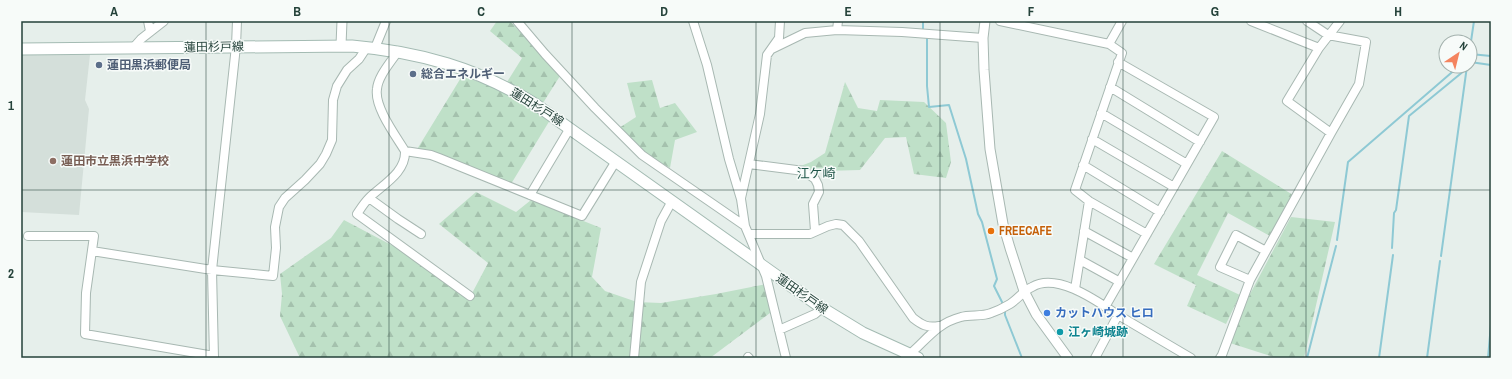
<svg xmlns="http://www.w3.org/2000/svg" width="1512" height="379" viewBox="0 0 1512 379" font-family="'Archivo Narrow','Noto Sans JP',sans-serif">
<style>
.built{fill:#d4dfda}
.forest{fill:url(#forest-firs)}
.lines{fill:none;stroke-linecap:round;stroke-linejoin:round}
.stream{stroke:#8ec9d4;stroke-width:2}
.minor-casing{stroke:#a8b8b2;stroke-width:10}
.tertiary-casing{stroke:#a8b8b2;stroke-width:11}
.secondary-casing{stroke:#a4bbb3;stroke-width:13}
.minor{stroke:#fff;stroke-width:8}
.tertiary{stroke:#fff;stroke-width:9}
.secondary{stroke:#fff;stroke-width:11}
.grid{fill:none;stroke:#24423a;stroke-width:1;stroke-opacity:0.55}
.service-dot{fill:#5c6f8a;stroke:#f7fbf9;stroke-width:1.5}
.education-dot{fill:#8d6e63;stroke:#f7fbf9;stroke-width:1.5}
.food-dot{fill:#e8710a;stroke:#f7fbf9;stroke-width:1.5}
.shop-dot{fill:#3f7fe0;stroke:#f7fbf9;stroke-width:1.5}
.culture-dot{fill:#0f9aa8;stroke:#f7fbf9;stroke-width:1.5}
.labels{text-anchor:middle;stroke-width:3;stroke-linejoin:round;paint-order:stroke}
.street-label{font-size:12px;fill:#24423a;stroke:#f7fbf9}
.service-label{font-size:12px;font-weight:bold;fill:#4e5e75;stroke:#f7fbf9;text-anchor:start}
.education-label{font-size:12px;font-weight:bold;fill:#785e54;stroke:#f7fbf9;text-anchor:start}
.food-label{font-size:12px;font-weight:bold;fill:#c56008;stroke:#f7fbf9;text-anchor:start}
.shop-label{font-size:12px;font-weight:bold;fill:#366cbe;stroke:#f7fbf9;text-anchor:start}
.culture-label{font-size:12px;font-weight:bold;fill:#0d838f;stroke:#f7fbf9;text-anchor:start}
.neighbourhood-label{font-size:13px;fill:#1f5548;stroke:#f7fbf9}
.neatline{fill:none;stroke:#24423a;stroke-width:1.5}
.grid-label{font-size:13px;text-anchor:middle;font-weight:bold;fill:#24423a}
</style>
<defs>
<pattern id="forest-firs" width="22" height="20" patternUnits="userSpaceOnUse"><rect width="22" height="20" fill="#bfe0c8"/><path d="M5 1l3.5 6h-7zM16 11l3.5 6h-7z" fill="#a4c1ad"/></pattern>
</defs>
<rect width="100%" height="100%" fill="#e6efeb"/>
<!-- built -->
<path class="built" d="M21,54L90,55L85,100L89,109L79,215L21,212Z"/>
<!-- forest -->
<path class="forest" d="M497,21H510L560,76L543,103L507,82L522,58L490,31Z
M462,76L497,88L550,120L511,184L416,151Z
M652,80L660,108L675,103L697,132L675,140L670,168L644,153L619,128L636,117L627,83Z
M845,82L858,108L877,111L880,100L924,102L946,123L951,162L946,178L914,174L906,137L885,138L860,170L825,171L798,167L811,162L825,153Z
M1222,151L1293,195L1270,236L1228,213L1197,275L1240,295L1226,324L1187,306L1196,285L1154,264Z
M476,192L516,212L531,200L601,228L592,277L605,291L637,302L661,303L716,294L766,284L770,313L710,358H300L280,316L282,294L280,274L331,238L344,220L397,248L469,299L488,263L439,224Z
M1291,217L1335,222L1304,358H1277L1230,343L1250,294Z"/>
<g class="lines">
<!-- stream -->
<path class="stream" d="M923,21V30
M927,39V86L929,107L949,105L966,159L978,214L982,222L997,279L994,286L1004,306
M1470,48L1474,21
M1470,54L1491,56
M1470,62L1491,65
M1337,240L1348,162L1458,67
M1392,248L1394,213L1396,210L1409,116L1470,66
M1441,256L1467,66
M1005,311V315L1022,358
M1307,358L1336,246
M1379,358L1393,255
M1427,358L1440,261
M1488,358L1491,324"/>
<!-- minor casing -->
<g class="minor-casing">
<path id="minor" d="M148,21L150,31
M517,21L545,54L595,108L642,155L745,226
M693,21L707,65L729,159L741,199L745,226L766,276L786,358
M1000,21L1109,44L1122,53L1075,190L1089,201L1147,234
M1251,21L1319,48
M837,30L838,21
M1109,44L1122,21
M133,48L141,39L164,21
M375,48L386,21
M772,49L805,33L837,30L902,32L983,38
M398,51C391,62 378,76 377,89C374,107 396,136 405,151C406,173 382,185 369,198C364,203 361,208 357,214L470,296
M1110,87L1200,142
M1101,113L1187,164
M1331,133L1287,101L1319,48L1340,21
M1092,139L1174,187
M405,151L431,155L439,158L582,216L616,161
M749,164L804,171L815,179L818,185L819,192L813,204L815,231
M1083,165L1160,212
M530,195L570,128
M369,198L398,219L421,234
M741,198L760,114L767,55L779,38L780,21
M1084,231L1133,258
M749,234H810L828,226L836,224L843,225L859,241L913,318C922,325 927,328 939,326
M28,236H94L86,293L85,334L214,356
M92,251L212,270L273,276L276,248L275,227L279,207L285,198L305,180L320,164L326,154L332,140L333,100L337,86L347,70L359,59L367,47
M1080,260L1120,282
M1250,280L1220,267L1236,235L1266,251
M1075,289L1089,201
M1105,307L1214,117L1118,62
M1118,315L1191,358
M779,330L815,314L822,308
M748,357L749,358
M214,358L212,270L236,46L237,21
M634,358L641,282L661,221L672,201
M905,358C925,343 934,324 961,317C970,314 982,317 991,313C997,311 1005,307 1010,304C1018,299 1023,291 1032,287C1057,272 1097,301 1118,315L1095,358
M1220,358L1222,355L1250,280L1331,133L1359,84L1366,42L1328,35L1307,21"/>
</g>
<!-- tertiary casing -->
<g class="tertiary-casing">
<path id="tertiary" d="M985,21L983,38L984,70L990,149L1003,224L1010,248L1024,291L1036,314L1068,358
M341,45L342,21"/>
</g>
<!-- secondary casing -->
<g class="secondary-casing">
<path id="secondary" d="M21,49L352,46C420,52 477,68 535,104L822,308L863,333L918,358"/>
</g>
<!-- minor -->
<use href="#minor" class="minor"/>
<!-- tertiary -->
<use href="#tertiary" class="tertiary"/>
<!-- secondary -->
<use href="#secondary" class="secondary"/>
</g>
<!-- grid -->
<path class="grid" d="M206,21V358M389,21V358M572,21V358M756,21V358M940,21V358M1123,21V358M1306,21V358M21,190H1491"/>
<!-- markers -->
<g class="service-dot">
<circle cx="99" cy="65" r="4"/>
<circle cx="413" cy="74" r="4"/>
</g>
<circle class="education-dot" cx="53" cy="161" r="4"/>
<circle class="food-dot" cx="991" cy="231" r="4"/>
<circle class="shop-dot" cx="1047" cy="313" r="4"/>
<circle class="culture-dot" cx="1060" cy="332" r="4"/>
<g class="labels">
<!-- street labels -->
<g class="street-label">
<text transform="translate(214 47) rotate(-1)" y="4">蓮田杉戸線</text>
<text transform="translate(537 107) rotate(32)" y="4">蓮田杉戸線</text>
<text transform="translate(802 294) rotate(35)" y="4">蓮田杉戸線</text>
</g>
<!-- service labels -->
<g class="service-label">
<text x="107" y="69">蓮田黒浜郵便局</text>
<text x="421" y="78">総合エネルギー</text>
</g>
<!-- education labels -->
<g class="education-label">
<text x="61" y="165">蓮田市立黒浜中学校</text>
</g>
<!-- food labels -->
<g class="food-label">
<text x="999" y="235">FREECAFE</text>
</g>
<!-- shop labels -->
<g class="shop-label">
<text x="1055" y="317">カットハウス ヒロ</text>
</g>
<!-- culture labels -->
<g class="culture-label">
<text x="1068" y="336">江ヶ崎城跡</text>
</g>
<!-- neighbourhood labels -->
<g class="neighbourhood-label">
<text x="816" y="178">江ケ崎</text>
</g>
</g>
<!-- border -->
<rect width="1512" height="379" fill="none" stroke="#f7fbf9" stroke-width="44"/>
<!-- north arrow -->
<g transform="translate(1458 54) rotate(35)"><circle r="19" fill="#f7fbf9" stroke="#a3b1ad"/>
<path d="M0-3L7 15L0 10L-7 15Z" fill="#f4845f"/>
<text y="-6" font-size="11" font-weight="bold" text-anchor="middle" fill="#24423a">N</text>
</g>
<rect x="22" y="22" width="1468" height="335" class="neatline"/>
<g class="grid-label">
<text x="114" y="16">A</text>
<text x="297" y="16">B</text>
<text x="481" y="16">C</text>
<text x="664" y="16">D</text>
<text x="848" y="16">E</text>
<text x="1031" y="16">F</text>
<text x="1215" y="16">G</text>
<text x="1398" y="16">H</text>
<text x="11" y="110">1</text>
<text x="11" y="278">2</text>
</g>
</svg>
